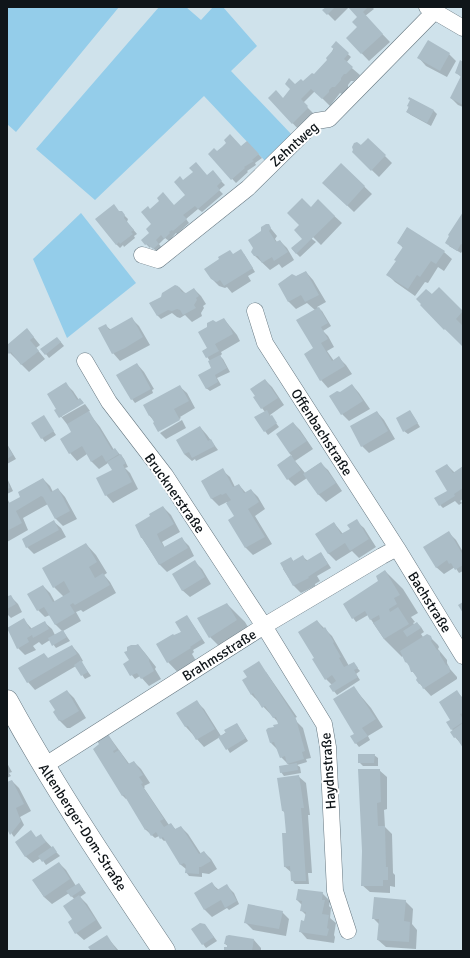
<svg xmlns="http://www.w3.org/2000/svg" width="470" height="958" viewBox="0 0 470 958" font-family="Signika,sans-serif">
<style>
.green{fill:#94cdea}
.shadow{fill:#0003}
.building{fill:#abbdc7}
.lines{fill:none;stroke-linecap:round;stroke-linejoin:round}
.minor-casing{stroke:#667780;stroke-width:17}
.secondary-casing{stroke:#667780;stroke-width:23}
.minor{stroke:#fff;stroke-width:16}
.secondary{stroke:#fff;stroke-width:22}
.labels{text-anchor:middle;stroke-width:4;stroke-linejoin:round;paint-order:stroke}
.street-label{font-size:14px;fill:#0f1519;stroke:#fff}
</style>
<rect width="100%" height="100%" fill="#cfe2eb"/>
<!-- green -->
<path class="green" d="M7,7H119L16,132L7,124Z
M159,7H186L201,20L213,7H223L257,46L231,71L293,136L267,163L204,96L95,200L36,149Z
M81,213L136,283L67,338L33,259Z"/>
<!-- shadow -->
<path class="shadow" d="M327,7H372L374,9L365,16L390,42L369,61L347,38L358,27L359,17L349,7L335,21L324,10Z
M336,43L351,57L346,63L360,75L354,81H351L348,85V88L342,94L340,93L330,106L315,91L303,103L314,114L300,131L269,98L283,99L295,85L309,88L314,75L328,60Z
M449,54L456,61L447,77L426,66L419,58Z
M463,63V107L458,105L451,98L461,77L456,72Z
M410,98L434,111L437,114L431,126L411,115L407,112L411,100Z
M368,139L392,163L379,177L353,152Z
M247,142L262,158L255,163L256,165L247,171L248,172L236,183L209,154L217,152L227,143L241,147Z
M341,164L372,194L354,212L331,190Z
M212,172L225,185L219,190L223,194L202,212L198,209L186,219L189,223L177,234L176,233L169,241L165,238L159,244L162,248L157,252L151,246L150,248L142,240L151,233L153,224L150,210L174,206L186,195L184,181L207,176Z
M318,201L342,223L321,245L312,236V239L316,242L300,257L292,249L304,239L311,208Z
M119,212H121L128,219L127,222L137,234L134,236L135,238L124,247L123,245L120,248L116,244Z
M463,213V250L461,253L449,246Z
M268,225L277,236L275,239L277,242L280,241L287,248L294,260L282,268L279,264L270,270L255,256L262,232Z
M407,228L444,252L452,259L444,271L438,267L428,283L425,282L415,296L395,282L388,275L397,261L403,248L398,242Z
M244,254L255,272L248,276L251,281L232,293L227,287L225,288L219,286L211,278L234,255Z
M306,272L313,280L326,302L317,307L322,311L331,326L323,331L328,336L334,347L327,351L334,361L339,358L346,365L352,374L328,388L321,380L315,349V310L307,303L296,309L289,302L279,284Z
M179,287L186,294L194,289L201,296L206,304L203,306L204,308L201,313L202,316L192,322L185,315L180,318L177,317L172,313L161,319L158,316L151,304Z
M439,288L463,312L462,327L463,346L445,329L431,295Z
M132,319L139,326L150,345L120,361L113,353L105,325L111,330Z
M224,319L237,335L240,341L221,352L222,354L220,356L223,359L230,372L217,378L221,385L210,391L206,388L212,369L210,361L203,351L208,348L216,323Z
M27,329L40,345L36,348L45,359L29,372L7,350V346Z
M60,341L64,346L49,358L42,349Z
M137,364L144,372L154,389L152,390L153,393L135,403L132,399Z
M265,380L272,387L284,405L270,415L279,427L268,435L265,431V412L262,408Z
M66,384L73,391L79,400L80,399L83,402L62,415V417L85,404L90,411L88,412L100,427L114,450L115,449L124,459L128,467L125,468L130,473L138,489L113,503L106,495L113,470L108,463L99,469L92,462L87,454L77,461L70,453L73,432L56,410Z
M352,385L359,393L370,409L349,421L342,414Z
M179,386L187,393L195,408L180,417L181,418L161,429L149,415Z
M410,411L420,427L408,434L404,431Z
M377,412L384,420L395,439L369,453L362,446Z
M44,417L56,435L45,442L42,438Z
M182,420L186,428L166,439L160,433Z
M293,423L300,430L313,449L295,461L305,473L320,463L328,470L342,491L326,502L318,494L307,478L295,486L288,479L278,465L292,456L289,453Z
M200,427L207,435L218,450L196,461L195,459L192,461L184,454Z
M7,444L16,459L7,464Z
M447,465L455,473L463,467V499L460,501L462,503L459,505L455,501L443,508L440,505L449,495Z
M222,470L230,477L235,487L239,485L246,493L251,490L258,497L265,509L255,516L272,544L253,555L246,548L229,520L236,516L227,502L219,506L212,499L202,481Z
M7,478L13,491L7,494Z
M43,479L50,486L53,492L58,489L65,497L77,519L63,526L56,519L48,504L23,518L28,530L7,542V498L10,504L22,497Z
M163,507L171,515L180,532L162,542L165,548L181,538L189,546L194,556L167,572L159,564L142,538L151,517Z
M53,521L61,528L66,537L34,554L27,547Z
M356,521L364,528L376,547L359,558L352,551L336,561L328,553L334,523L343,534L351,529Z
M448,532L456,540L463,552V571L459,573L455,567L444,574L436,567Z
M86,544L96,555L107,573L104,575L110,582L116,593L83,612L81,610L76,612L81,621L63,631L70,641L56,648L50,640L42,645L39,642L33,646L36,650L25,655L18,648L24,620L32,629L44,622L52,629L55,635L62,631L55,624L50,615L45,617L38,610L43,586L50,593L55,602L64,597L54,587Z
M321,553L331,568L317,576L320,581L315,584V586L301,593L294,586L283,569L291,558L294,562L303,557L308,561Z
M195,562L202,569L211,584L190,597L182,590Z
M385,571L403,589L418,613L411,617L415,622L413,623L415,625L417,623L421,627L424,632L421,634L423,637H430L438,645L439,647L438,649L447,660V663L450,669L457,677V679L431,696L419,683L417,676L412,671L410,666L403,656L402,657L384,639L368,615L356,622L344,605L379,581Z
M7,595L9,597L10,596L18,604L22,612L11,618L7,614Z
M227,604L245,622L255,639L228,655L210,637Z
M187,616L205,643L193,650L194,652L192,654L202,671L186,681L168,662L157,644L182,632Z
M317,621L332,636L349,666L353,663L360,671L356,674L360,680L337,695L330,686L332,685L326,679L315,659Z
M138,645L145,653L156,667L155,669L161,679L149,686L140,676L135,679L124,665L131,661Z
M72,646L79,654L83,661L81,662L91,676L85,679L76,666L35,690L28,682L20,668L49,659Z
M266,672L297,717L295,718L297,722L303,728L311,758L306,759L307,762L297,765L300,767L301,773L284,776L281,772L289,765L281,757L278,750L271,743L275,727L280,724L251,694Z
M354,688L371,708L383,727L368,736L370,740L359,747L351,737L356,734Z
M67,691L74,698L86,718L70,728H67L60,721L55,712Z
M457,692L463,698V746L455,737L452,729V721Z
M197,702L204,709L221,736L237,724L248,741L230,753L220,737L204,747L186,727L178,714Z
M108,735L130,765L134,762L141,769L150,783L144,786L145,787L144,788L169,825L171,824L176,830L181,827L188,834L201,854L204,852L211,859L217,869L209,874L202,873V877L189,876L186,872V869L181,865L166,840L164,841L159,836L155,838L146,830L127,798L126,799L123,796L94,749L101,745Z
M374,755L378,758V766H363L359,762Z
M7,763L12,772L9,773L11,776L7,778Z
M379,770L387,777V809L384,810L385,827L392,834L393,873L395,875V887L390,886V893L370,892L362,885Z
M298,776L306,783L310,815H308L312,873H308L309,884H295L292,880V873L284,866L287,834L285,813L283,811Z
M12,781L19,788L31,811L20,817L24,825L14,837L7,827V784Z
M40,835L60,856L46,865L41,858L33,863L25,856L37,838Z
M59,863L66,870L76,886L79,884L82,888L86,893L80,897L87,904L102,928L84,940L76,933L73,920L75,900L69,893L52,904L44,897L33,880Z
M212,884L219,890L227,886L234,893L239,904L229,910L227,908L212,917L205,910L196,893Z
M322,893L330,901L329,906L331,908L330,918L336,923L334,935L335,937L334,943L307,939L300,931L305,922L306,915L301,910L302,905L297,900Z
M405,901L413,909L412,924L417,930L416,949L386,947L378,940L380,925L374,919Z
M282,912L289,919L286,936L253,930L245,922Z
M205,925L217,941L206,948L192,929Z
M106,936L119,951H92Z
M254,940L261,948V951H225L228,946L225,944Z"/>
<!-- building -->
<path class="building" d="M326,7H335L327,15L322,10Z
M348,7H368L363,12L383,34L361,54L346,38L357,27L352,22L357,17Z
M428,40L450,53L440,71L417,58Z
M336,41L349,53L344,59L353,67L346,74H344L341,78V80L335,87H332L329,90V92L322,99L311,89L301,99L308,106L307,107L308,108L292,124L268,98L276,90L283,98L290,89L285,84L289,78L295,84L301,79L303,81L312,73L314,74L327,60L326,58L334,49L331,47Z
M460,60L463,62V105L450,98L461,76L455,73Z
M409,97L434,110L427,123L406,112L409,107L407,106L410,100L408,99Z
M230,134L241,146L247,141L259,154L252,160L254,161L244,167L245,168L231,180L208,154L214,148L217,151L222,147L226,143L224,140Z
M368,138L386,155L371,171L352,152L353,150L352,147L354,143L357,142L361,145Z
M196,162L207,175L213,170L222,181L217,186L220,190L198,209L195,206L183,215L187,219L173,231L172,230L169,232L170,233L164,239L161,235L156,240L159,244L153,249L147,244L145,245L141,240L149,233L146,229L151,224L141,212L148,206L150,209L159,201L157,198L163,192L174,205L185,195L174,182L180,176L183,180L193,172L189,168Z
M341,163L365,186L347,206L322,183Z
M302,198L311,207L318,199L335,216L296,254L291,248L302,239L294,230L299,225L287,213Z
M114,204L119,211H122L125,215L124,218L134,230L131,232L133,234L120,244L119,242L116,245L95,219Z
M463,212V245L461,244L457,251L445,243L449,236L448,235Z
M266,224H269L271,228L269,231L276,242L280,240L288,252L274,261L272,257L262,263L258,256H254L251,252L253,248L248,240L261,231V227Z
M407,227L445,251L436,264L431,261L420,277L417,275L408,289L386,275L396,261L394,260L403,247L397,243Z
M241,249L253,268L224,286L220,280L217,282L211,279L204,269L219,259L218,257L230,250L233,254Z
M306,271L319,295L305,302L301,295L288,302L278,284L292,274L296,276Z
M175,285L178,286L182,292L186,293L194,288L199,296L196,298L197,300L194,305L196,308L183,315L180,310L177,309L172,311L168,310L157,316L149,303L161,297L162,293Z
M439,287L463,311L456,319L463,326V347L445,329L444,330L420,305L421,304L416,299L426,289L432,294Z
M319,307L328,323L321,327L328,339L321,343L332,361L339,356L345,366L320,381L304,354L313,348L296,320Z
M132,317L143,337L125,348L112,354L98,328L106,324L109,330Z
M224,318L229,326L230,327L233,334L215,344L219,351L206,358L202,351L207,348L198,332L207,327V323L213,320L216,322Z
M27,328L34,337L30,340L39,351L21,365L11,352L9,354L7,352V345Z
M57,337L61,342L45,355L40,349Z
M220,355L227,368L215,375L218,382L206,389L198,375L211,368L208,361Z
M137,363L151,389L131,400L116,375Z
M265,379L278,398L261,409L253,397L255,396L250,389Z
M66,382L77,400L80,398L84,403L59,418L54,410L56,409L47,394Z
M352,384L363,401L341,415L329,396L337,391L340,392Z
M180,385L189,401L174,409L180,420L158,432L153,423L154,422L150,415L149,416L143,405Z
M267,410L270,416L272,415L277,423L264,432L254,417Z
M410,410L418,423L403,432L396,418Z
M89,411L112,450L115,448L119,454L106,462L102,455L91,462L82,446L69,454L60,439L71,432L67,424Z
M377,411L388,431L361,447L350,426Z
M44,415L54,431L41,439L31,423Z
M293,422L307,441L289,453L276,434Z
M200,426L208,441L211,439L215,446L192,458L189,452L184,454L176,440Z
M7,445L13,455L7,459Z
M121,454L126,463L123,465L132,482L105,496L96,478L112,470L107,462Z
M291,455L301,470L287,480L277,465Z
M321,462L336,483L318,495L303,474Z
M447,464L453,473L463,466V488L454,494L455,496L439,506L434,498L447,491L435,471Z
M223,468L233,487L239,484L244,493L251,489L259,502L248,509L265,537L245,548L228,520L234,516L226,503L231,500L226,493L222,495L221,494L211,499L201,481Z
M43,478L51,492L58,488L70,511L55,519L43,497L41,496L16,511L22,523L7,531V504L20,497L18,492Z
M7,480L10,488L7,489Z
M163,506L174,524L157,534L160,541L164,547L182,537L188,548L159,565L148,547L142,538H141L135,525L150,516L149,514Z
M357,519L369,539L350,551L345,543L328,554L315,534L334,522L341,534L350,529L347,525Z
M54,520L59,530L26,548L22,539Z
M449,531L463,555V565L455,570L451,563L449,564L447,560L436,568L423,547Z
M86,543L97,562L89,567L95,578L103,573L110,585L75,605L73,603L70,605L75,613L55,625L44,607L37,611L27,594L43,585L53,602L70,592L64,581L53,588L42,568Z
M321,552L328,564L314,573L308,577L309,578L293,586L280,563L291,557L293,561L303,555L306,561Z
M195,560L205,577L182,591L172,574Z
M385,570L400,595L394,598L397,604L389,609L390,612L398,607L409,624L384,639L373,623L380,619L379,615L370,620L365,611L352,619L343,604L378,581L376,576Z
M7,594L8,596L11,595L16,604L7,609Z
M463,602V613L458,605Z
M227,603L237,620L209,638L197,618Z
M187,615L202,639L190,647L191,648L167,663L156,644L173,634L174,635L181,632L175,622Z
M24,618L30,629L45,621L49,629L33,638L32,635L27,638L29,642L17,649L7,628Z
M317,620L323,629L325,627L334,642L333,643L341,657L339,658L344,667L354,662L358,668L354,670L358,677L333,692L329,686L336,681L332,675L325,680L312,659L314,658L298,632Z
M417,622L421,628L407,637L403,631Z
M63,630L67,637L52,646L48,638Z
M427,634L431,636L432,639L431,641L437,650L440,651V655L446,665L449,666L450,672L423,689L421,684H419L416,680L417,678L413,672H411L409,666L407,663L405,662L400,651Z
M138,644L149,659V661L154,671L141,679L137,673L130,676L123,664L129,660L124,652L127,651V647L131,645H136Z
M72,645L77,654L27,683L18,668L44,653L48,658Z
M81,660L88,672L81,676L74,665Z
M259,661L296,719L305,751L302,752L304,759L287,764L285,756L280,758L274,742L270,743L266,730L268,728L274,727L273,725L278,724L276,717L273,718L265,706L262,708L253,693L251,695L242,680L247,677L243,671Z
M354,686L376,719L362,728L368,736L355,744L350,736L354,734L333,699Z
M67,690L79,711L62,721L61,720L59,721L53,712L55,710L49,701Z
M457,690L462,698H463V713L460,714L463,719V722L451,730L446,722L450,720L439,702Z
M197,700L215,729L196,740L188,726L185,727L176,713Z
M237,723L246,738L226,750L218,737L226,733L224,730Z
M463,723V748L456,737L454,738L450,732Z
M108,734L117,749L113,751L114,753L119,750L128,764L134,761L143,775L139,777L143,783L141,784L164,819L160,821L164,827L171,823L175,829L181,826L199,854L204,851L211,861L201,867H199V874L185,873L186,865L184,863L180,865L163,837L160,839L156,832L151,836L147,829L145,830L124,795L122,796L93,749L99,744L97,741Z
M358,754H375L374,763H358Z
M297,763L298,770L280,773L279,766Z
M358,769H380L381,802L377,803L378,826H385L386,867H388V880H383V886H361L362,851Z
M299,775L304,808H301L303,832L306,881H291L290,866L284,867L282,833H286L284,811H282L277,778Z
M12,780L24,804L16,808L21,821L10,835L7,829V782Z
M31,830L36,837L41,834L46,842L25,857L15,842Z
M53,846L57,852L42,862L38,856Z
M59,862L70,879L44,897L32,880Z
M212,882L217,890L227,884L237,901L225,908L221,900L204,910L194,893Z
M79,883L83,889L71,897L66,891Z
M298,889L323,892L322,900H325L322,914L329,915L327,928L329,929L327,936L299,932L301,920L304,921L306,912L300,911L302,901L296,900Z
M79,895L96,920L75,934L68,922L72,919L63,906Z
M374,897L406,900L404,921L410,922L409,942L377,940L379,919H372Z
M248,904L283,911L279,929L244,923Z
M200,923L205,924L214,937L202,945L191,929Z
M107,935L117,951H91L88,947Z
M229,935L254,939L252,951H224V947H227V944H224L226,936Z"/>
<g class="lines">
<!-- minor casing -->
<g class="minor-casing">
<path id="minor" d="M427,7L463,28
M142,255L158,260L248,188L316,121L329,119L434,12
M255,311L265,343L397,548L463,656
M85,361L109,402L165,475L264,626L324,724L328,747L335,891L348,931
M44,766L264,626L382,556L397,548"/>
</g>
<!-- secondary casing -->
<g class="secondary-casing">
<path id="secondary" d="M7,701C54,787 109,869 164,951"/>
</g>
<!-- minor -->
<use href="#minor" class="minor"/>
<!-- secondary -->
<use href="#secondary" class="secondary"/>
</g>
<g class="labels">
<!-- street labels -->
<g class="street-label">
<text transform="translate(294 144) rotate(-42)" y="5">Zehntweg</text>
<text transform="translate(322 432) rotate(57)" y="5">Offenbachstraße</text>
<text transform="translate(175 493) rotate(55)" y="5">Brucknerstraße</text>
<text transform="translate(430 602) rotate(58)" y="5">Bachstraße</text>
<text transform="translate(219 655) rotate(-32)" y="5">Brahmsstraße</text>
<text transform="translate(328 771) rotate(-94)" y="5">Haydnstraße</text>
<text transform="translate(83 827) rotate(57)" y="5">Altenberger-Dom-Straße</text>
</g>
</g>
<!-- border -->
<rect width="470" height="958" fill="none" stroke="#0f1519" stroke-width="16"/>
</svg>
